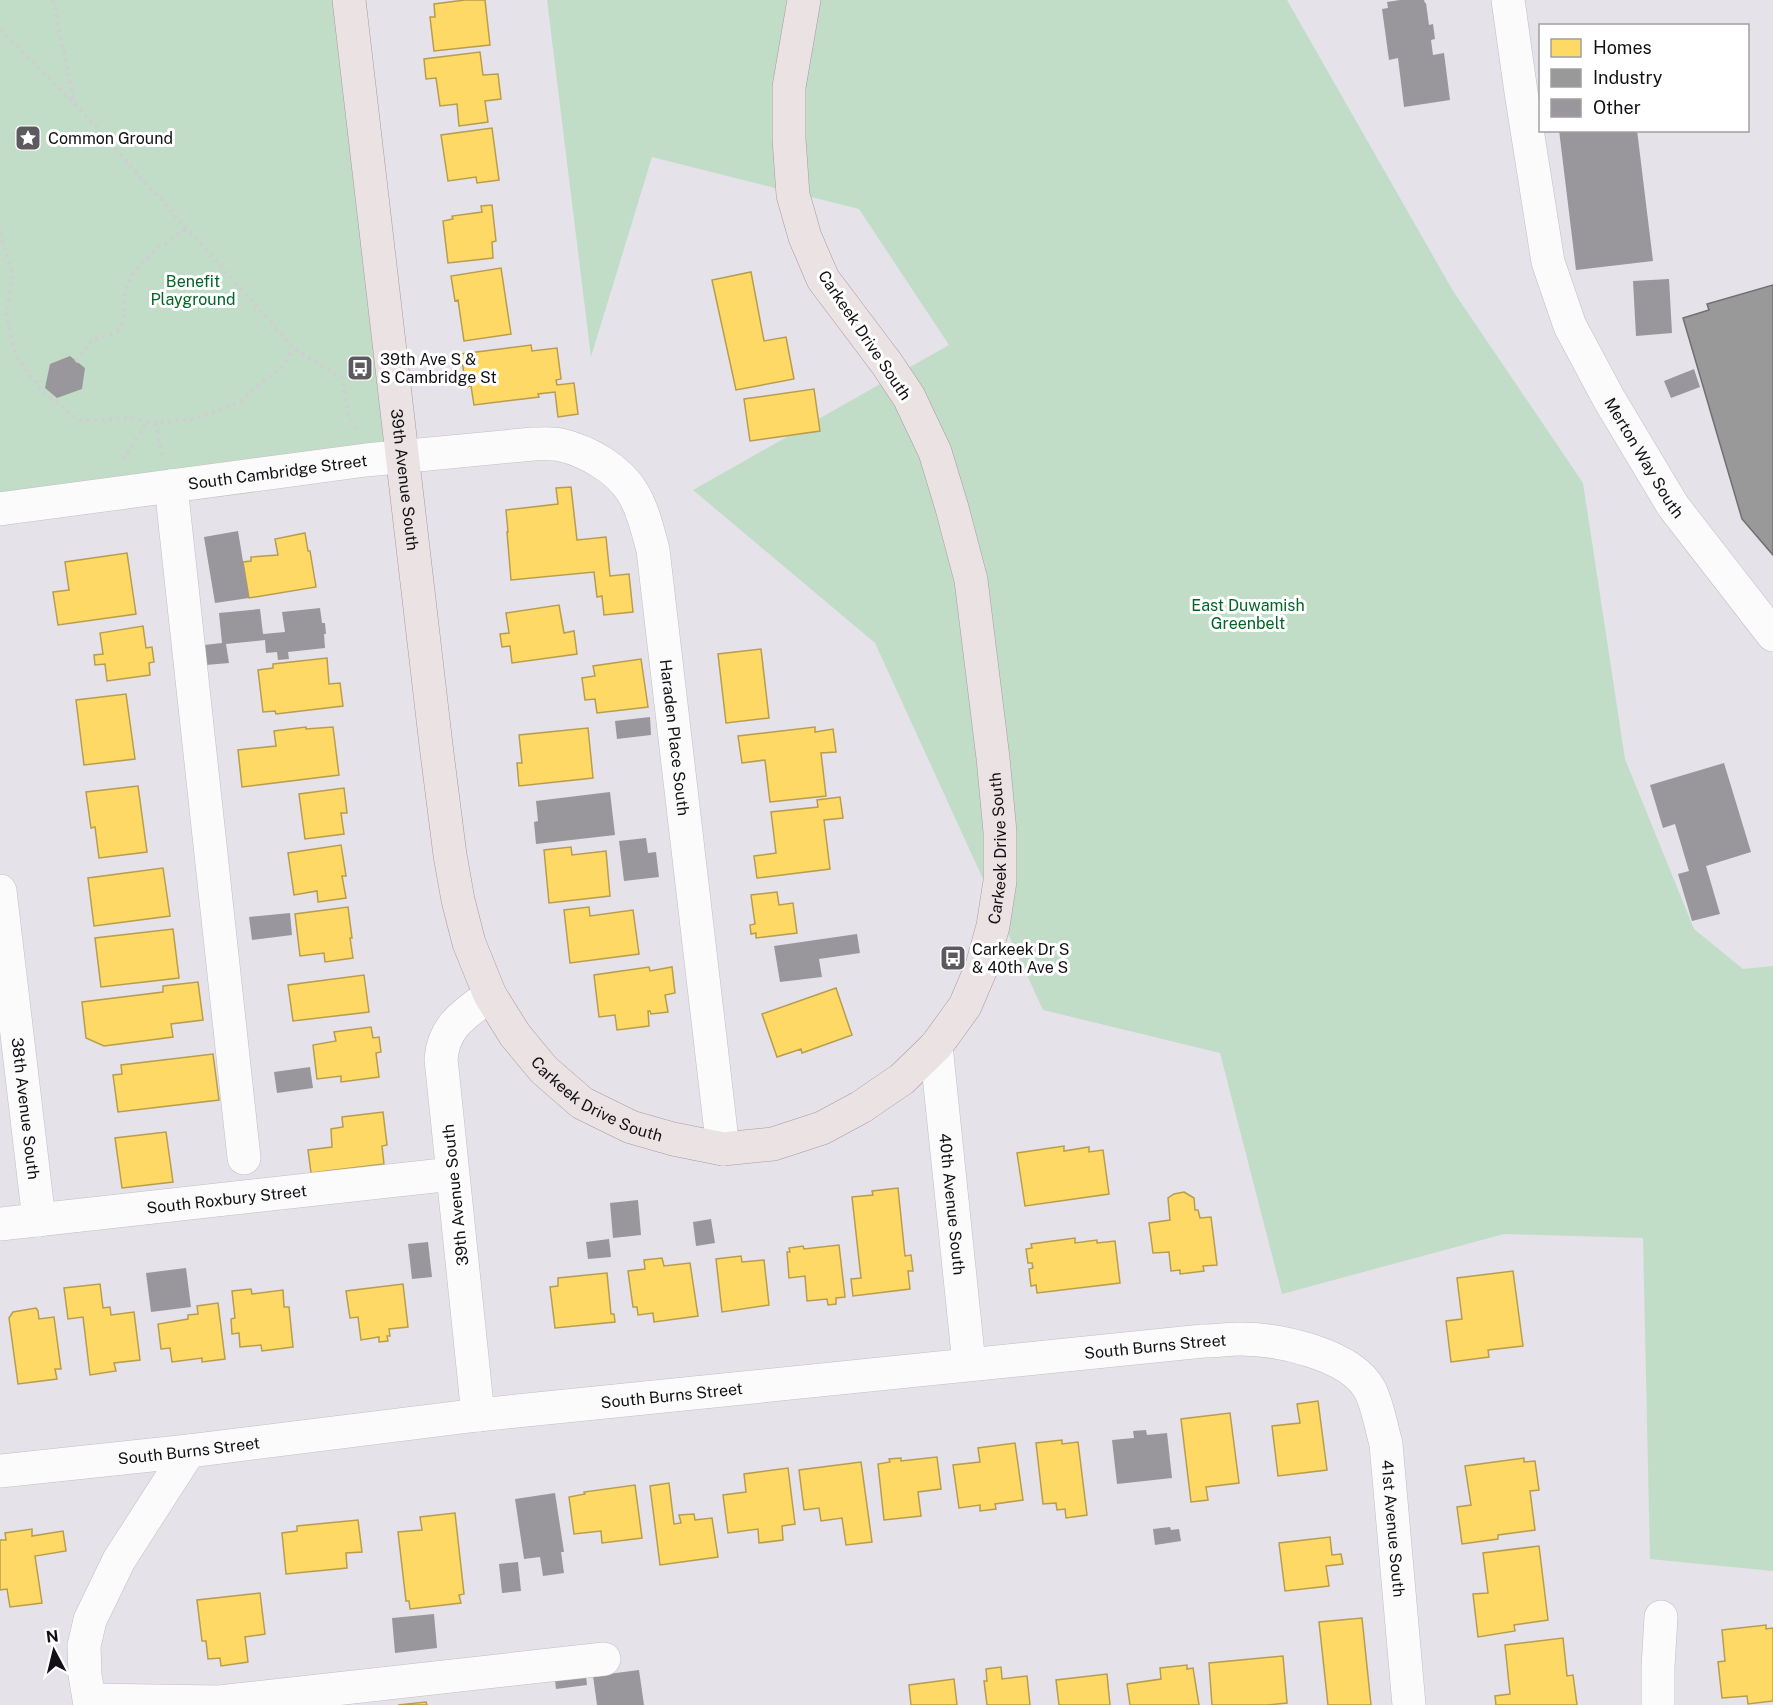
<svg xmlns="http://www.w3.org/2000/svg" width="1773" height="1705" viewBox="0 0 1773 1705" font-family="'Public Sans',sans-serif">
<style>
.green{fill:#c2ddc7}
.homes{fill:#ffd966;stroke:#b89d4e;stroke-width:1.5}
.industry{fill:#999;stroke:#717071;stroke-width:1.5}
.building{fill:#99979b}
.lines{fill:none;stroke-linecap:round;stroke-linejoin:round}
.minor-casing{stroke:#c0bec3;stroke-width:34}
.major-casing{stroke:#aa999e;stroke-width:34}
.path{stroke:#cfced0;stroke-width:4;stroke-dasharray:3 4.5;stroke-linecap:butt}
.minor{stroke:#fbfbfc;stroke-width:33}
.major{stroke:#ebe2e4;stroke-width:33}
.labels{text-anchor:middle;stroke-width:6;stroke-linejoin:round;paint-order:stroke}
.poi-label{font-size:16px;fill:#131115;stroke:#fff;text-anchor:start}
.park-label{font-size:16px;fill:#026526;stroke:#fff}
.street-label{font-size:16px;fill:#131115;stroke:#fff}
</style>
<rect width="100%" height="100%" fill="#e5e2e9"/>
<!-- green -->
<path class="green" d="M0,0H352L409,457L0,510Z
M547,0H1287L1453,291L1583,483L1625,759L1694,929L1743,969L1773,966V1571L1650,1559L1643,1238L1504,1234L1282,1294L1220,1053L1043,1010L875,643L693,490L949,345L859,209L652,157L591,357Z"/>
<!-- homes -->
<path class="homes" d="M465,0H485L490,45L434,51L430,17H435L434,4Z
M480,52L483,75L498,74L501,99L485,101L488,122L459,126L457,104L440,106L436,78L426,79L424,59Z
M492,128L499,180L477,183L476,177L448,181L441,135Z
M492,205L496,241L492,242L493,258L448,263L443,221L453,219L452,216L482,212L481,206Z
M501,268L511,334L464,341L458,300L455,301L451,276Z
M751,272L764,341L786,337L794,379L736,390L712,280Z
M531,345L532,351L557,348L561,379L556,380L557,385L574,383L578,414L558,417L555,392L538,394L539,397L474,405L471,386L466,387L461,354Z
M814,389L820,431L750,441L744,399Z
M571,487L577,540L606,537L610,576L629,574L633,612L604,615L602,596L597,597L594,572L511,580L507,532H508L506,510L558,504L556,488Z
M305,533L308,551H310L316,587L249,598L243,562L251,561V557L278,555L275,539Z
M127,553L136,614L58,625L53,592L69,590L65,562Z
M559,605L564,633L574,631L577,654L512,663L510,646L502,647L500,634L509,633L506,613Z
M143,626L146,648L152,647L154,662L149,663L150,675L107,681L105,664L95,665L94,655L103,654L100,633Z
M761,649L769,718L726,723L718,654Z
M327,658L329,684L340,683L343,706L276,714L275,711L263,712L258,670L273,668V664Z
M641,659L648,707L597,713L595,699L585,700L582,678L595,676L593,666Z
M126,694L135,759L84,765L76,700Z
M306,727V729L333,727L339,775L242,787L238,750L276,746L274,731Z
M815,727V732L833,729L836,752L821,753L826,796L770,802L765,760L742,763L738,736Z
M588,728L593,778L519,786L517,763H522L519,735Z
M138,786L147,852L99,858L95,827L91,828L86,792Z
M344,788L347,813H341L344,834L305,839L299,794Z
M840,797L843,818L824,820L830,869L757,878L754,856L776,853L771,812L818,807L817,800Z
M341,845L346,876H342L346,898L318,902L317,891L294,895L288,853Z
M571,847L572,855L606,851L610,896L549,903L544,850Z
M163,868L170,916L94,926L88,878Z
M777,892L779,905L793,903L797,933L756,938V933L751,934L750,925L755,924L751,895Z
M348,907L352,938H350L353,958L325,962L324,953L300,956L295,914Z
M589,907L590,916L633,910L639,954L570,963L564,910Z
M173,929L179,978L101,987L95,938Z
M649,967L650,971L672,967L675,993L665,995L668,1012L651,1014L650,1011H648L649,1026L617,1030L615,1015L599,1017L594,975Z
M364,975L369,1012L293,1021L288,985Z
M198,982L203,1020L171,1024L173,1037L104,1046L86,1038L82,1002L163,992V986Z
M836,988L852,1035L802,1053L801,1049L777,1057L762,1014Z
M371,1027L373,1038L379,1037L381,1052L376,1053L379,1077L341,1082V1076L317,1079L313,1045L336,1041L334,1032Z
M213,1054L219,1100L118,1112L113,1075L122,1074L121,1065Z
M383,1112L387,1145L382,1146L384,1164L311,1173L308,1150L332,1147L331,1129L343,1127L342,1117Z
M166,1132L173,1182L122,1188L115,1138Z
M1064,1146V1151L1089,1147V1152L1103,1150L1109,1194L1025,1206L1017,1153Z
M898,1188L905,1256L911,1255L913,1271H908L910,1289L853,1296L851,1279L861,1278L852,1197L873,1195L872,1191Z
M1184,1192L1194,1198L1195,1210H1198L1200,1218L1211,1217L1217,1265L1203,1266L1204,1271L1180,1274V1270L1171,1271L1169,1252L1153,1253L1149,1223L1170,1220L1168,1198L1174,1194Z
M1075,1238V1243L1097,1240V1243L1115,1241L1120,1283L1037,1293L1036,1285L1031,1286L1029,1269L1033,1268L1032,1263H1028L1026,1249L1032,1248L1031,1244Z
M839,1245L845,1297L836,1298V1304L828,1305L827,1299L807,1301L805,1276L789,1278L787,1252H790L789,1248L803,1246L804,1249Z
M741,1256L742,1262L764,1260L769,1305L722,1312L716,1259Z
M662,1258L664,1266L690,1263L698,1316L654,1322L653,1313L638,1315L637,1307H633L628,1271L645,1269L644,1260Z
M1513,1271L1523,1346L1488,1350L1489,1357L1451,1362L1446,1321L1462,1319L1457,1278Z
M607,1273L611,1314H614L615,1322L555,1328L550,1287L558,1286V1278Z
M100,1284L103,1308L110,1307L111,1315L134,1312L140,1360L114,1363L116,1371L90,1375L83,1317L68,1319L64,1288Z
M403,1284L408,1327L389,1329L390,1336H387L388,1341L379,1342V1337L361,1340L358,1317L350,1318L346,1291Z
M251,1289L252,1294L283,1290L284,1307H289L293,1347L262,1351L261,1345L240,1347L239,1333L232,1334L231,1319L235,1318L232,1291Z
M218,1303L225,1359L202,1362V1358L172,1362L170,1348L161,1349L158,1324L188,1319V1315L198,1314L197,1306Z
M36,1308L38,1311L39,1319L54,1317L61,1369H55L57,1379L18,1384L9,1318L13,1312Z
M1318,1401L1327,1470L1278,1476L1272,1426L1300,1423L1297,1404Z
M1230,1413L1239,1483L1206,1487L1208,1500L1191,1502L1181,1419Z
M1062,1440V1444L1078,1442L1087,1515L1066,1518L1065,1509L1057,1510L1056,1503L1043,1504L1036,1443Z
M1015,1443L1023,1500L995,1504L996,1509L980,1511V1505L959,1508L953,1465L980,1462L978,1448Z
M937,1457L941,1489L918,1492L921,1516L884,1520L878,1464L890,1462L889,1459L901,1458V1461Z
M1524,1458V1462L1535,1461L1539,1490L1530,1491L1535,1530L1498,1535V1539L1462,1544L1457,1507L1471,1505L1465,1466Z
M861,1462L872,1542L846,1545L842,1518L821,1521L819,1508L804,1510L799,1470Z
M788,1468L795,1524L782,1526L783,1540L759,1543L758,1529L728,1533L723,1495L746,1492L744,1474Z
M669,1483L674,1524L681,1523L679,1515L694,1514L695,1520L712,1518L718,1557L660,1565L650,1486Z
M635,1485L642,1538L602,1543L601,1531L574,1534L569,1497L585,1494L584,1492Z
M455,1513L464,1594L459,1595L461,1603L410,1609L409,1601H406L398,1532L422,1530L420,1517Z
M358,1520L362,1552L346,1553L347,1568L286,1574L282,1533L297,1531V1526Z
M32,1529V1536L63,1531L66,1551L35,1556L42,1603L10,1607L7,1589L0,1590V1540H6L5,1533Z
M1330,1537L1332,1555L1341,1554L1343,1564L1326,1566L1329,1586L1285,1591L1279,1543Z
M1539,1546L1548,1620L1514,1625L1515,1631L1478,1637L1473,1594L1488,1593L1483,1553Z
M260,1593L265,1634L245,1637L248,1662L221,1666L220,1658L208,1659L206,1641H202L197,1600Z
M1362,1618L1371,1705H1328L1319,1622Z
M1766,1625V1629L1773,1628V1701L1748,1704L1747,1696L1722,1698L1718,1662L1725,1661L1722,1630Z
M1563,1638L1567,1676L1573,1675L1577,1705H1496L1495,1696L1510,1694L1505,1645Z
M1283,1656L1287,1703L1267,1705H1212L1209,1663Z
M1187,1665V1669L1193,1668L1199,1705H1130L1127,1684L1161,1679L1160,1668Z
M1001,1667L1002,1679L1027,1676L1030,1705H987L984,1681H987L986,1669Z
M1107,1674L1110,1705H1059L1056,1680Z
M954,1679L957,1705H911L909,1685Z
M426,1702L427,1705H398Z"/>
<!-- industry -->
<path class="industry" d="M1773,285V555L1742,519L1683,318L1709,310L1707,304Z"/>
<!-- building -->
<path class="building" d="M1400,0H1424L1425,3H1426L1429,25L1433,24L1435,39L1431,40L1433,55L1444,53L1450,100L1404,107L1398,58L1389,60L1382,9L1388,8L1387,2Z
M1559,130H1637L1653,261L1576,270Z
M1669,279L1672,333L1636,336L1633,281Z
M70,356L85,368L82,389L57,398L45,388L50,364Z
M1694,369L1700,387L1671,398L1664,381Z
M238,531L249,598L215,603L204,537Z
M320,608L322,623H325L326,634H324L325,648L288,652L289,659L278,660L277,652L266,653L265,640L226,644L229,663L206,665L204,645L222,643L219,613L260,609L263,634L285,632L282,612Z
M650,717L651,735L617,739L615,721Z
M1724,763L1751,852L1706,866L1720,914L1692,921L1678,874L1689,871L1675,824L1663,828L1650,785Z
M610,792L615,835L536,844L534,822L538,821L536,801Z
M646,838L648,853L656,852L659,877L624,881L619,841Z
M290,913L292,935L252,940L249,917Z
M857,934L860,953L819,959L822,977L780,982L774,946Z
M310,1067L313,1088L277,1093L274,1072Z
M638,1200L641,1235L613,1238L610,1203Z
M711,1219L715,1243L696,1246L693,1222Z
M609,1239L611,1257L588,1259L586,1242Z
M428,1242L432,1277L412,1279L408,1244Z
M186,1268L191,1307L151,1312L146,1273Z
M1146,1430L1147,1435L1167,1433L1172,1478L1117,1484L1112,1440L1134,1438L1133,1431Z
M555,1493L564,1552H561L564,1573L543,1576L540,1557L524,1559L515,1499Z
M1170,1527L1171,1530L1179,1529L1181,1541L1155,1545L1153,1529Z
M518,1562L521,1591L502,1593L499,1564Z
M434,1614L437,1648L395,1653L392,1618Z
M585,1667L587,1685L556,1689L554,1671Z
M639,1670L644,1705H597L593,1676Z"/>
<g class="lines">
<!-- minor casing -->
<g class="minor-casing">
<g id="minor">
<path id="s1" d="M1508,0L1521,92L1548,262L1570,326L1609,399L1673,506L1773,635"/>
<path d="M171,486L244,1158"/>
<path id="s2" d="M0,509L366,460L533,444C542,444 552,443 561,445C587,451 619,469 633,493C643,510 648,531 653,550L723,1149"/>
<path id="s3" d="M0,891L39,1220"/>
<path id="s4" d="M936,1046L969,1364"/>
<path id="s5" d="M0,1224L452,1174"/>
<path d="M478,1415L441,1059C444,1025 465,1014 490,995"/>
<path id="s6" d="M0,1471L189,1451L478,1415L1203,1341C1216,1341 1228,1339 1240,1339C1278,1339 1351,1354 1370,1390C1378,1406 1381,1426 1386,1444L1409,1705"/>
<path d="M90,1700L219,1702L604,1659"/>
<path d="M90,1705L85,1675L84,1646L90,1620L119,1560L189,1451"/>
<path d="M1658,1705V1667L1661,1617"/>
</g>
</g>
<!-- major casing -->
<g class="major-casing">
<g id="major">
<path id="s7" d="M349,0L436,745L450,855L458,900L469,943L490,995L515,1035L544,1070L582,1103L631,1127L673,1139L723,1149L773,1144L822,1128L861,1107L902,1079L936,1046L965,1006L982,966L993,926L1000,881V832L993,758L971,580L952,508L935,452L909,397L887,364L823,279L805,237L793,195L789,139V87L804,0"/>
</g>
</g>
<!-- path -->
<path class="path" d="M53,0L74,102
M0,30L74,103L295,349L342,378L349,418L356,428
M0,233L13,275L6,313L16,356L43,392L81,421L130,418L152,423L194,419L238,402L278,370L295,349
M76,362C82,354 86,346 94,340C102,335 113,336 119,329C127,317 122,310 124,298C130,262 161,247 188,228
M156,423L162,455
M123,459L148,422"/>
<!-- minor -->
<use href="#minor" class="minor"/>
<!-- major -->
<use href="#major" class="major"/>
</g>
<!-- icons -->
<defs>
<g id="sight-square" transform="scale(1.35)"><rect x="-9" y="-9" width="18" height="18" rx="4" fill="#5c5a5f" stroke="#fff"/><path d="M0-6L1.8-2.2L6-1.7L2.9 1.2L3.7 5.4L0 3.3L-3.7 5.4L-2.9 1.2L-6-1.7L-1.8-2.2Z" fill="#fff"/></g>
<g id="bus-square" transform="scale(1.35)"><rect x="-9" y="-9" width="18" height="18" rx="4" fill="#5c5a5f" stroke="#fff"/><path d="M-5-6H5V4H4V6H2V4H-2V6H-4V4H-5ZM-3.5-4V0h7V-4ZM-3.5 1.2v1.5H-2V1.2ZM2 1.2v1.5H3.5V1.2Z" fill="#fff"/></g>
</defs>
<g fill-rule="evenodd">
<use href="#sight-square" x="28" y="138"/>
<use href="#bus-square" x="360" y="368"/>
<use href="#bus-square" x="953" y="958"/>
</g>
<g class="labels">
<!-- poi labels -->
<g class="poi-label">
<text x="48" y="144">Common Ground</text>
<text x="380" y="365">39th Ave S &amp;<tspan x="380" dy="18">S Cambridge St</tspan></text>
<text x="972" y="955">Carkeek Dr S<tspan x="972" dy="18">&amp; 40th Ave S</tspan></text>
</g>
<!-- park labels -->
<g class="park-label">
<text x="193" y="287">Benefit<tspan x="193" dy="18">Playground</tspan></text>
<text x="1248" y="611">East Duwamish<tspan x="1248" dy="18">Greenbelt</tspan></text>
</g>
<!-- street labels -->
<g class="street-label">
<text transform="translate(865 335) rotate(56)" y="6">Carkeek Drive South</text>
<text dy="6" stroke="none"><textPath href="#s1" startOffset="484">Merton Way South</textPath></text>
<text dy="6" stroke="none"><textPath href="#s2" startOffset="280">South Cambridge Street</textPath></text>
<text dy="6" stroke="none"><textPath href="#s7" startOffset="483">39th Avenue South</textPath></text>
<text dy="6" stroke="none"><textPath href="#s2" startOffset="903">Haraden Place South</textPath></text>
<text dy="6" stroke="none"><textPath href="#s7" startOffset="1755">Carkeek Drive South</textPath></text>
<text dy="6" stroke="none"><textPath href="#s7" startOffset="1161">Carkeek Drive South</textPath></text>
<text dy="6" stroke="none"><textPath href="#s3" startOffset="219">38th Avenue South</textPath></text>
<text transform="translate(455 1195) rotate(-96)" y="6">39th Avenue South</text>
<text dy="6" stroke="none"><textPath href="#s5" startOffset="228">South Roxbury Street</textPath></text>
<text dy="6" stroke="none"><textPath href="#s4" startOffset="159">40th Avenue South</textPath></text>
<text dy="6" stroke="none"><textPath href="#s6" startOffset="1162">South Burns Street</textPath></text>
<text dy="6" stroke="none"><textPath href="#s6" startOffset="676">South Burns Street</textPath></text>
<text dy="6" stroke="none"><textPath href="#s6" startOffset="190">South Burns Street</textPath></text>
<text dy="6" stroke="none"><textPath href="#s6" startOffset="1533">41st Avenue South</textPath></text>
</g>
</g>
<!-- legend -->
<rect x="1539" y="24" width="210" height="108" fill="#ffffff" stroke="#a1a0a1" stroke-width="1.5"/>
<rect x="1551" y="39" width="30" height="18" fill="#ffd966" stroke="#a1a0a1" stroke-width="1.5"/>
<text x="1593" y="54" font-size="18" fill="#131115">Homes</text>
<rect x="1551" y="69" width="30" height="18" fill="#999999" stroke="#a1a0a1" stroke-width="1.5"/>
<text x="1593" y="84" font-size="18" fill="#131115">Industry</text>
<rect x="1551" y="99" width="30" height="18" fill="#99979b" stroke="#a1a0a1" stroke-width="1.5"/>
<text x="1593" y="114" font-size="18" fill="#131115">Other</text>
<!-- north arrow -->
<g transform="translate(54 1651) rotate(353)" stroke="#ffffff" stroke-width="4.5" paint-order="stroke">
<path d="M0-4.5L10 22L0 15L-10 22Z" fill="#131115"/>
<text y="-9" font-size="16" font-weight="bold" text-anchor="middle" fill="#131115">N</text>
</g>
</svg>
